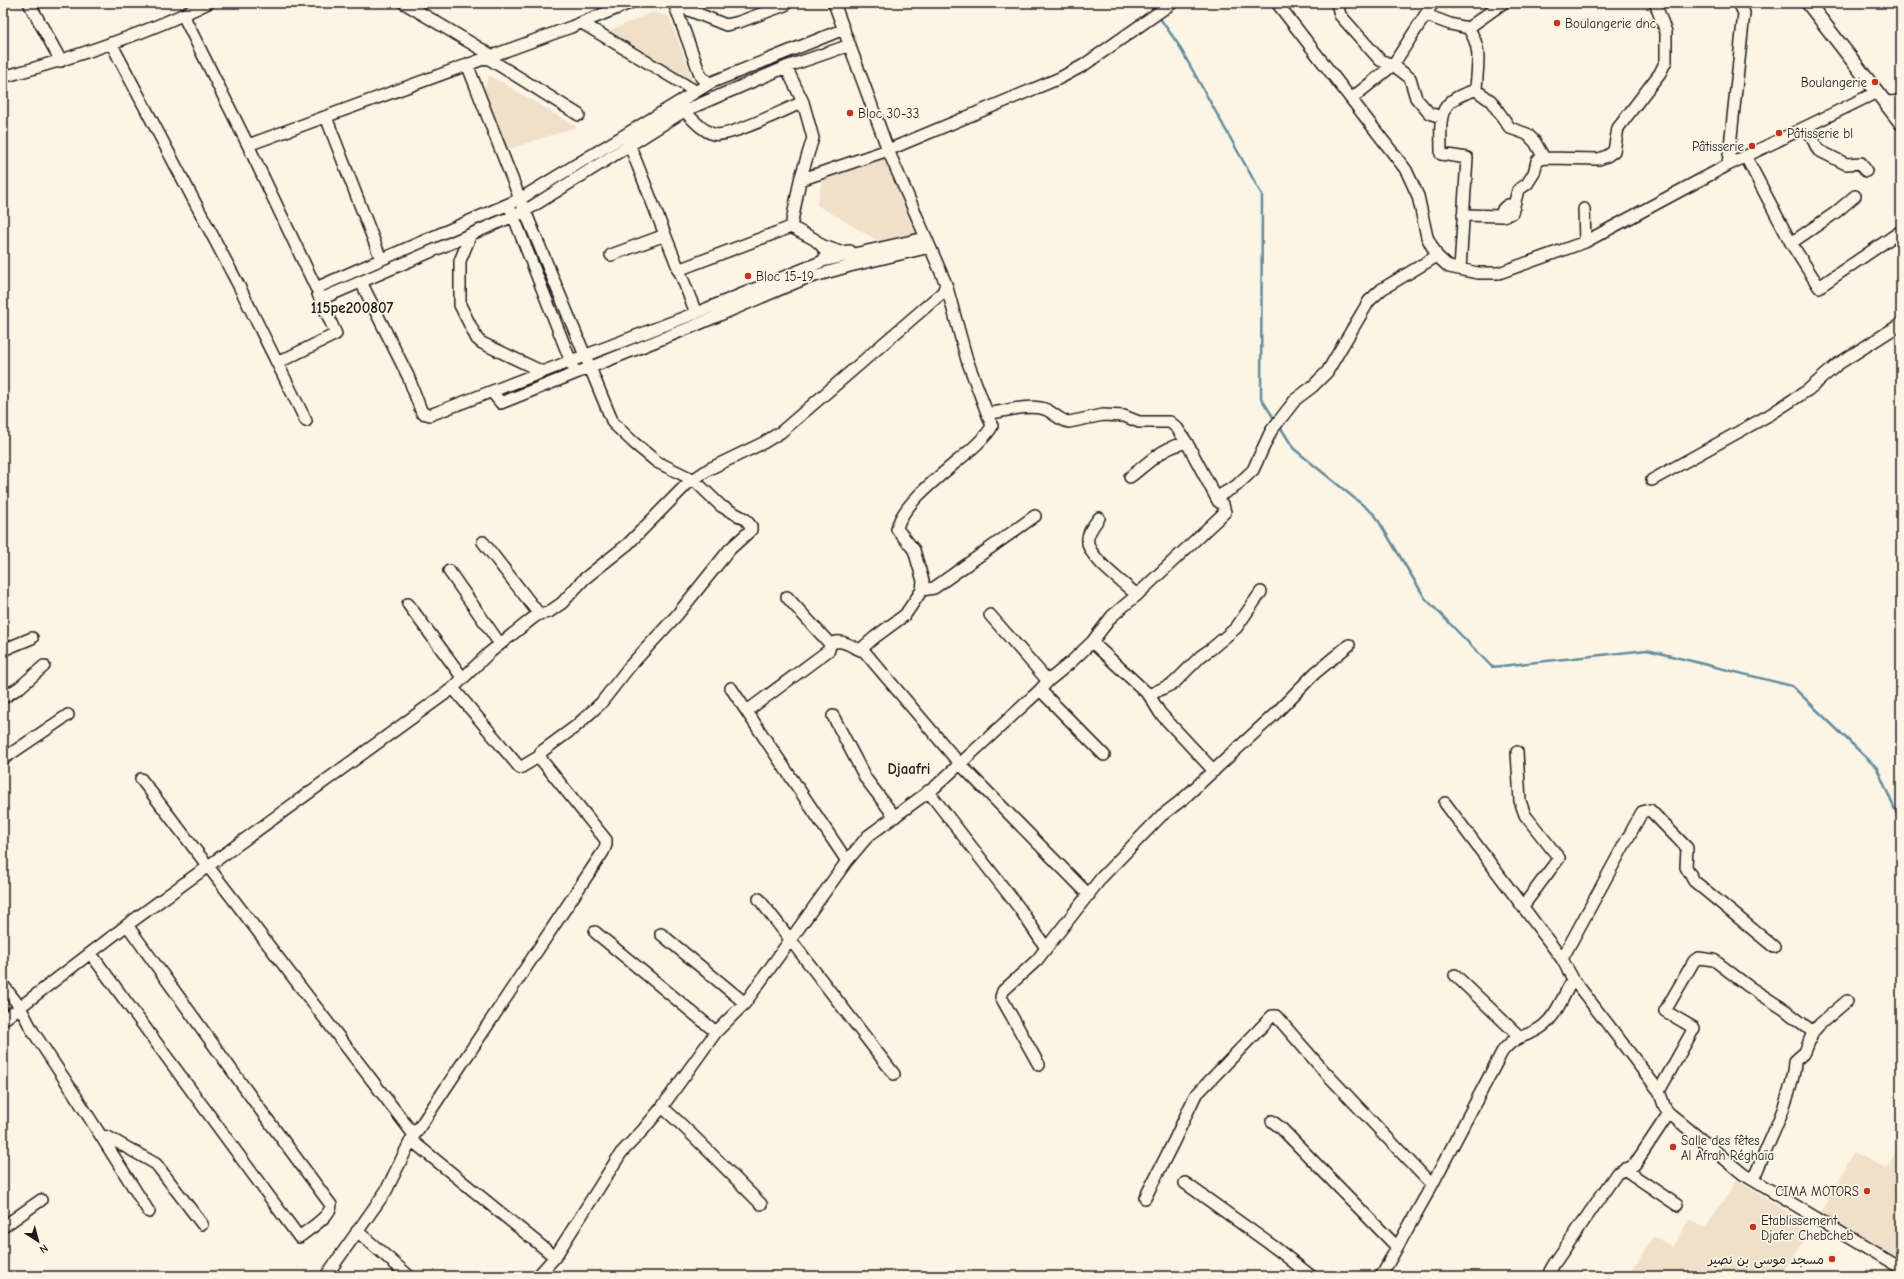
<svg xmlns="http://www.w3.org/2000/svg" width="1904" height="1279" viewBox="0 0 1904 1279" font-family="'Comic Neue','Playpen Sans Arabic',sans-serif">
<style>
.built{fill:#f1e0c9}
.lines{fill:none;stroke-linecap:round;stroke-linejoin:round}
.stream{stroke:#628d9d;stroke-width:2.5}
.minor-casing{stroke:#1c1c1c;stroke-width:14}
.major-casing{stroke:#1c1c1c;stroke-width:16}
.minor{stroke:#fcf5e5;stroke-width:11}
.major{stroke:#fcf5e5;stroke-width:13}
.poi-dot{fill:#c8321e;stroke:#fcf5e5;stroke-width:1.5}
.labels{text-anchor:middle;stroke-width:3.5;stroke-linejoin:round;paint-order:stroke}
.poi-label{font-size:13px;fill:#1c1c1c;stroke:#fcf5e5;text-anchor:start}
.quarter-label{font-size:15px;font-weight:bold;fill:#1c1c1c;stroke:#fcf5e5}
</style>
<rect width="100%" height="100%" fill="#fcf5e5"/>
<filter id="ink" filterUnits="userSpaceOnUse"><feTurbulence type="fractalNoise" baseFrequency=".025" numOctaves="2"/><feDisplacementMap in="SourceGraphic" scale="8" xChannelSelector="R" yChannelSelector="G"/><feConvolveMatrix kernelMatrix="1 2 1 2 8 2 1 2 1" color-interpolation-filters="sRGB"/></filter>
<g filter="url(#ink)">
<!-- built -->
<path class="built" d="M653,12L669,16L692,78L688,83L604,33Z
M489,75L577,127L506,150L484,90Z
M883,156L919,234L880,242L817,205L822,180Z
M1901,1145V1260L1820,1214L1854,1152L1886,1168Z
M1737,1180L1800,1220L1798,1225L1810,1234L1786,1267L1782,1276H1628L1654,1236L1672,1247L1689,1219L1705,1228Z"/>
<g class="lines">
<!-- stream -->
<path class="stream" d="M1149,3L1155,11
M1159,17L1178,44L1262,195L1261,398L1275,420
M1279,425L1294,449L1375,515L1425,598L1492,667L1647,650L1792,686L1877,768L1901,824"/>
<!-- minor casing -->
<g class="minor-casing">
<path id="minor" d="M29,3L61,61
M404,3L491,55
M674,3L701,77L710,83
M1277,3L1406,170L1418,196L1427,237L1437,256L1449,267L1478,273H1499L1585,242L1728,165L1877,92
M1337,3L1340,15L1380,60L1393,65L1410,78L1416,98L1429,113L1441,117
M1899,3L1901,5
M676,5L726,25L739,22L785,5V3
M183,15L248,145L316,288L520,199L467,64
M1426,15L1450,24L1468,28C1483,48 1477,67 1476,90
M582,23L695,91
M1468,28L1503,3
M111,43L239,286L306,421
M486,57L579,115
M786,67L803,102
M3,77C73,58 143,35 208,3
M1351,99L1393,65L1433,3
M1884,101L1892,102L1901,100
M326,117L381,259
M1807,127L1818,150L1846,164L1861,163L1866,171
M628,141L696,313
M248,145L571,27L630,3
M1746,157L1791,243L1835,213L1855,196
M1728,165L1744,13L1739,3
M800,180L888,150L1060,78L1084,65L1172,3
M1514,207L1508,205C1503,208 1501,210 1503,216L1512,213L1518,190L1527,184L1534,173L1537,161L1544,158L1599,159L1607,156L1614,151L1618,128L1660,73L1666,61V32L1655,3
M1584,209L1585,242
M511,210L573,367
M1463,215L1503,216
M791,227L814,239L821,245
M471,234L460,261V305L477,339L482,343L543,372
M1791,243L1819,287L1901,231
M611,255L665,235
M823,261L827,254L821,245L840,252L850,251
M1460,269L1467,158L1441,154C1441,118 1435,101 1476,90L1491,101L1510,128L1527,134L1535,142L1544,158
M678,270L791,227L800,180L813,138L803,102C787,109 726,139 713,134C701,130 693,119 684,111
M361,282L408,376L422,413L430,415L696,313L823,261L925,238
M321,299L525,211L684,111L786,67L850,45
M277,363L336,334L318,294
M492,392L501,403L694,326L804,279L850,266L930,247
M1130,477C1147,464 1165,445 1187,443
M1652,480L1771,414L1808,390L1838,364L1901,324
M1217,497L1236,486L1253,470L1271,431L1296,399L1312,387L1327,372L1369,301L1382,289L1437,256
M1099,518C1094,525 1086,534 1088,543C1090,559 1125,584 1137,595
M483,542L539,614
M449,571L500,644
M922,590L934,588L1035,516
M787,597L830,644
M408,604L462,677
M990,615L1048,681
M1092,642L1149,695L1160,713L1214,771
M3,650L32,638
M860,650L875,637L905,615L922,590L923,581L914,550L897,529C901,502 956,464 976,445C982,439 989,433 992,426L967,360L946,284
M453,688L520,768L540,756
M731,688L847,861
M1040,690L1104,755
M1149,695L1174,683L1201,656L1211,649L1236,628L1261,592
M3,698L20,687L44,666
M747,711L829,650L830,644C843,637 853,649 864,651L959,763L1089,895
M833,716L866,779L895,817
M1517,752L1520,801L1525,815L1559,858L1523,906
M3,759L68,715
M141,779L414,1135
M928,791L1020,909L1046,948
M1445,803L1562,959L1573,979L1659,1091L1665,1108L1669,1113L1743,1174L1901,1269
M759,899L894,1074
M595,932L716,1032
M661,934L745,1003
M91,954L299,1237C308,1230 331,1216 331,1205L262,1112L127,925
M1562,959L1642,812L1650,810L1687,848L1686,867L1694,881L1774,947
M1455,975L1519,1036
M3,985L20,1007L32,1030L75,1095L149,1212
M3,1020L127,925L453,688L489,653L533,618L539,614L549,612L562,603L584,579L628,544L688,483L709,469L763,443L781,432L943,292L946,284L888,150L834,3
M1039,1065L1001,997L1003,991L1037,960L1102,877L1161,816L1183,799L1277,712L1315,673L1349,645
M1659,1091L1694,1028L1665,1011L1694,961L1698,958L1714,960L1748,986L1785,1010L1813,1032
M662,1107C697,1137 728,1172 761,1204
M1272,1121L1282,1129L1397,1247
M101,1136L108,1137L156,1164L202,1224
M411,1140L555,1257
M1624,1169L1677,1205
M1753,1180C1766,1148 1794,1094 1795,1061L1805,1052L1813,1032L1820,1024L1847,1001
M1185,1183L1277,1249L1311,1276
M1145,1198L1174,1141L1195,1096L1272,1016H1276L1324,1071L1432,1185
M3,1227L41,1200
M357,1231L409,1276
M326,1276L386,1191L411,1140L603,852L606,845V840L543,762L540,756L541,752L575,727L601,703L630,666L677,615L730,549L751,530V526L745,519L721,506L694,480L657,462L634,443L613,423L520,199L710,83L844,29
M538,1276L555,1257L621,1153L643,1130L662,1107L716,1032L745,1003L847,861L868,836L935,787L1040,690L1048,681L1070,663L1092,642L1112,616L1137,595L1225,512L1223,505L1218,501L1187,443L1177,428L1170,422H1139L1124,416L1103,415L1069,422C1060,421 1055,414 1047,410C1032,403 1004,411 988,414
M1381,1276L1432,1185L1502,1052C1518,1032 1526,1039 1543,1026C1557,1015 1564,994 1573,979
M1551,1276L1550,1271L1554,1264L1617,1173L1631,1167L1635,1164L1669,1113"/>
</g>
<!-- major casing -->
<g class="major-casing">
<path id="major" d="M1808,3L1901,123"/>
</g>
<!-- minor -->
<use href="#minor" class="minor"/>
<!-- major -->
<use href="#major" class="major"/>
</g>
</g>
<!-- markers -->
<g class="poi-dot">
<circle cx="1557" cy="23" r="4"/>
<circle cx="1875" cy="82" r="4"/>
<circle cx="850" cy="113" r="4"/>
<circle cx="1779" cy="133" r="4"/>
<circle cx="1752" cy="146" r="4"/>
<circle cx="748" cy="276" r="4"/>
<circle cx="1673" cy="1147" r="4"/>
<circle cx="1867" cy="1191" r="4"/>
<circle cx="1753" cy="1227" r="4"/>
<circle cx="1832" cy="1259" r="4"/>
</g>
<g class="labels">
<!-- poi labels -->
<g class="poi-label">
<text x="1565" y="28">Boulangerie dnc</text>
<text x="1867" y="87" text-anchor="end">Boulangerie</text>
<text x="858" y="118">Bloc 30-33</text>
<text x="1787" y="138">Pâtisserie bl</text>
<text x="1744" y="151" text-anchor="end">Pâtisserie</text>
<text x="756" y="281">Bloc 15-19</text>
<text x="1681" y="1145">Salle des fêtes<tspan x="1681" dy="15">Al Afrah Réghaïa</tspan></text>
<text x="1859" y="1196" text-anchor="end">CIMA MOTORS</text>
<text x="1761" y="1225">Etablissement<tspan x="1761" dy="15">Djafer Chebcheb</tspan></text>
<text x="1824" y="1264" text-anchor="end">مسجد موسى بن نصير</text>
</g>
<!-- quarter labels -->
<g class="quarter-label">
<text x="352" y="313">115pe200807</text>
<text x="909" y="774">Djaafri</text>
</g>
</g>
<!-- margin -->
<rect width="1904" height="1279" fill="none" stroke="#fcf5e5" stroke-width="16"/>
<rect x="8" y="8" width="1888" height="1263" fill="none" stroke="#1c1c1c" stroke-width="1.5" filter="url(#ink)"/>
<!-- north arrow -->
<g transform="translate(38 1241) rotate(144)" stroke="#fcf5e5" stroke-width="3" paint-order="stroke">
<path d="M0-3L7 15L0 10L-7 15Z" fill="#1c1c1c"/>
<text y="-6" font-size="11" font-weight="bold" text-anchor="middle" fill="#1c1c1c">N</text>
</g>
</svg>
